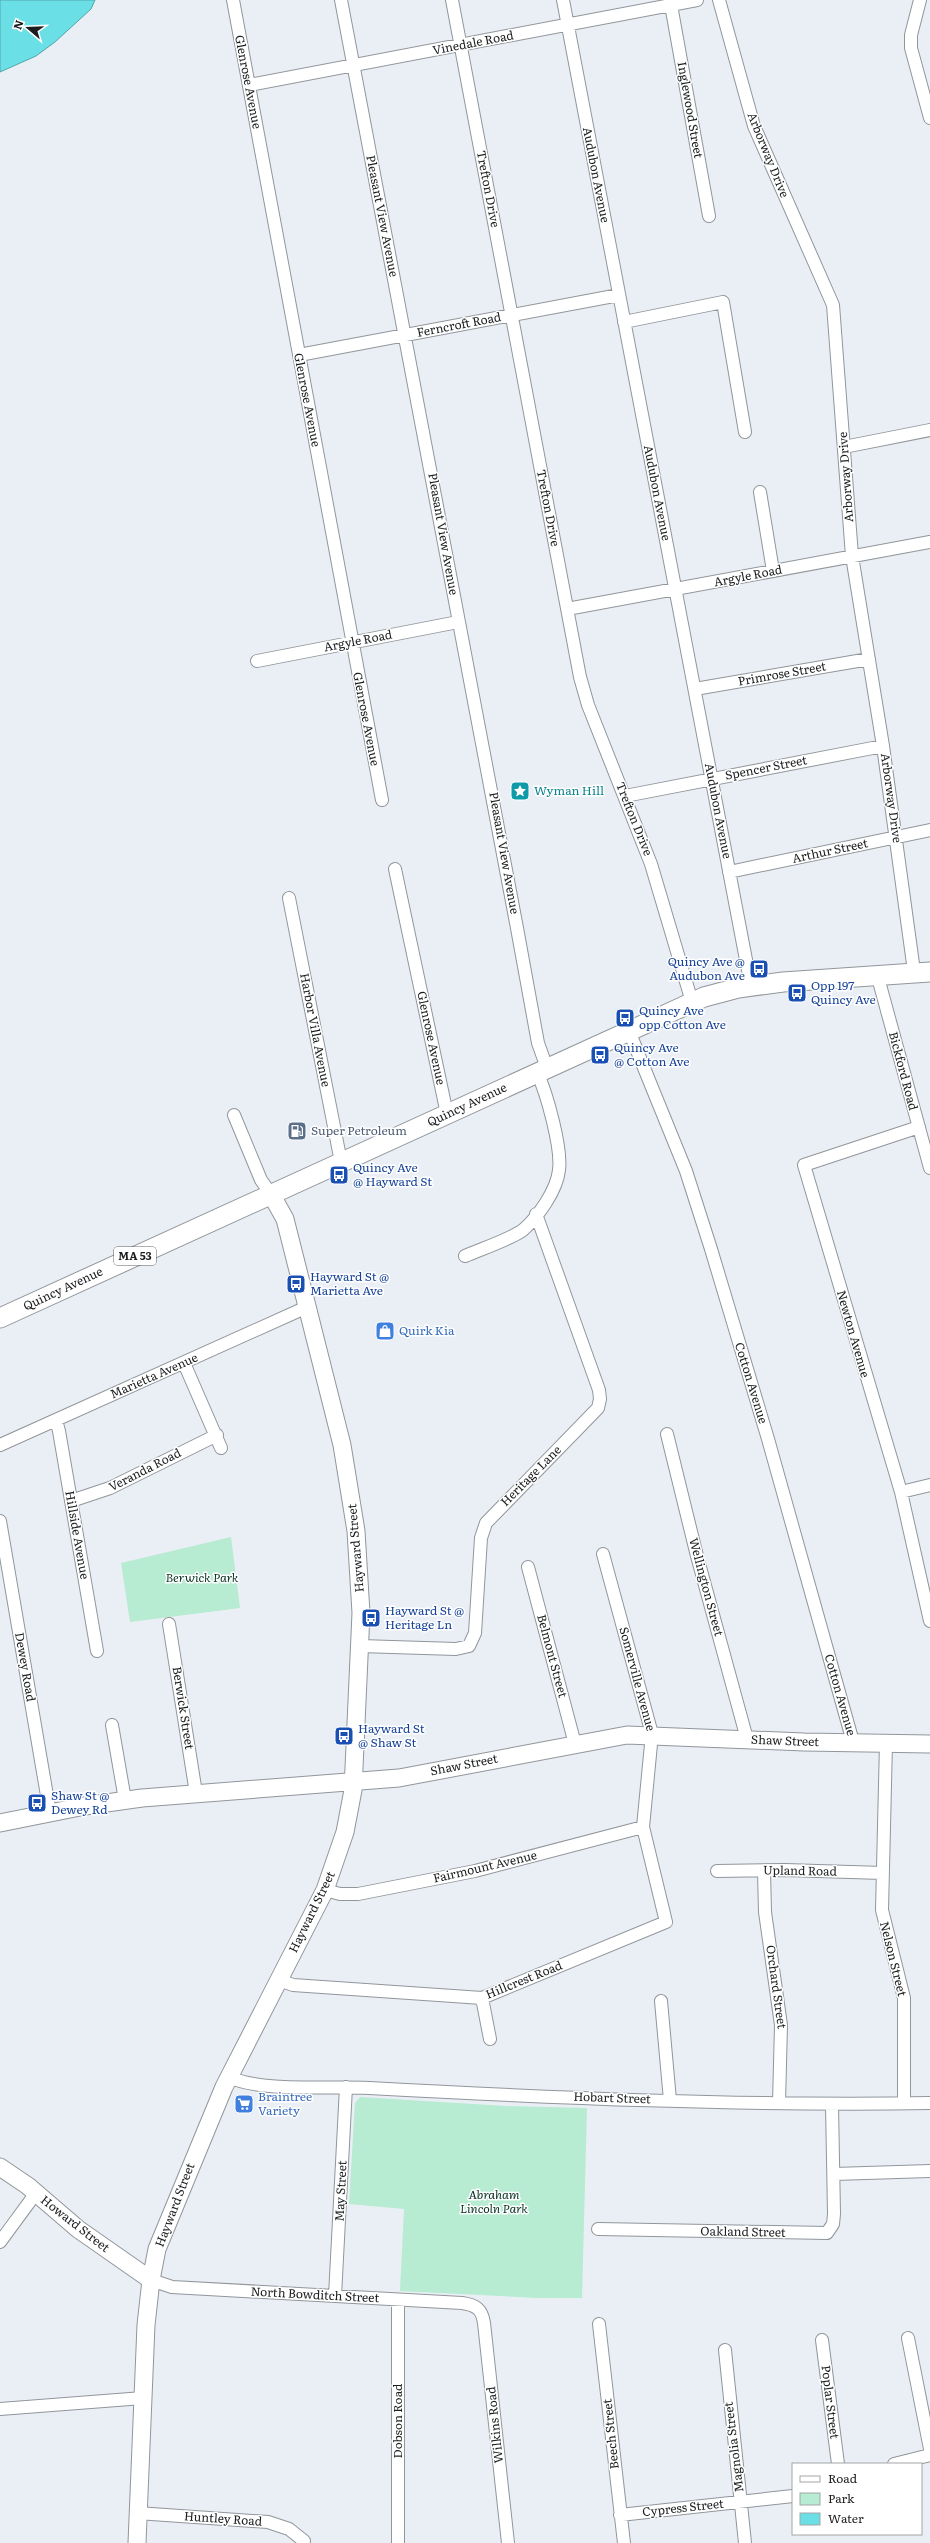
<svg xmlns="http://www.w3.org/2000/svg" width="930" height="2543" viewBox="0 0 930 2543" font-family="Literata,serif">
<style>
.green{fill:#b7ebd2}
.water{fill:#6bdfe6;stroke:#53a5aa}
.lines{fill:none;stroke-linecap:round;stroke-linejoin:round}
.street-casing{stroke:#91969b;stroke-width:14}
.secondary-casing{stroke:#91969b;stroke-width:19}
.primary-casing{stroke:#91969b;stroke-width:21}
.street{stroke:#fff;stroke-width:12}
.secondary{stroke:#fff;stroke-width:17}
.primary{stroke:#fff;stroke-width:19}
.labels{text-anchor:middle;stroke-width:3;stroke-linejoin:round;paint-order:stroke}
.shield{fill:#fff;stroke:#5f6162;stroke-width:1}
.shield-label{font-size:11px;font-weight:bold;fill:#1b1d1f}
.street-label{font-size:12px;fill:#1b1d1f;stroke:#fff}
.culture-label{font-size:12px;fill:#0d838f;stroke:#fff;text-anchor:start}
.transit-label{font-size:12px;fill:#164399;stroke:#fff;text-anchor:start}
.service-label{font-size:12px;fill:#4e5e75;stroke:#fff;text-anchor:start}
.shop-label{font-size:12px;fill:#366cbe;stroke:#fff;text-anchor:start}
.park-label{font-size:12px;font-style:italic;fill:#083323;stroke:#fff}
</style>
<rect width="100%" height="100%" fill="#eaeff5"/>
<!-- green -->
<path class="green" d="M231,1537L240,1608L130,1622L121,1563Z
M360,2097L506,2106L587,2108L582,2298H537L400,2291L404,2209L349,2204L355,2103Z"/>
<!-- water -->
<path class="water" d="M0,0H95L91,9L55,42L36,56L0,72Z"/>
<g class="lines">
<!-- street casing -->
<g class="street-casing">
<path id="street" d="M233,0L382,800
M341,0C407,348 475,695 538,1043L547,1068
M452,0L580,677L588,705L651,864L692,1002
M563,0L751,986
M719,0L754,126L833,305L852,556L883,746L914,971
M920,0L911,35V48L930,118
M671,5L709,216
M249,85L697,0
M624,322L723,302L745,432
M299,355L619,295
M844,447L930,430
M760,492L773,571
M567,609L930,542
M257,661L458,622
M695,689L869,659
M625,796L883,746
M395,869L447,1114
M729,872L930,830
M289,898L341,1162
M877,974L930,1168
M629,1031L686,1171L711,1249L768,1439L853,1742
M234,1115L261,1180L271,1194
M919,1127L804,1165L901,1492L930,1621
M465,1256C481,1249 509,1240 523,1230C538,1217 557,1190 559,1170C562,1148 547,1094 537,1072
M184,1363L221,1448
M56,1420L59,1431L97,1651
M667,1434L697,1556L747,1739
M0,1445L307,1307
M901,1492L930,1485
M71,1501L110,1488L217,1435
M0,1521L50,1813
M528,1567L575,1744
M169,1624L196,1793
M360,1646L456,1649L469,1646L475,1633L481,1538L486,1523L598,1408L600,1399L599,1390L536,1214
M112,1725L125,1800
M886,1743L882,1910L904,1998V2103
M717,1871L785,1870L883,1873
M764,1871L765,1912L781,2025L779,2103
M325,1890L340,1894H358L475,1871L643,1827
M279,1980L293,1985L482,1998L666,1922L643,1827L652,1734L603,1554
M482,1998L490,2039
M661,2001L670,2100
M229,2077C260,2092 331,2086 369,2088C555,2098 743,2106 930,2103
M834,2174L930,2171
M598,2229L827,2233L833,2224L834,2214L832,2105
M0,2242L36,2193
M151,2280L172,2287L462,2303C476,2305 482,2309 484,2323L508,2543
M335,2296L346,2087
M398,2300V2543
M599,2324L624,2543
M908,2338L930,2449
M822,2340L838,2464
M725,2350L745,2543
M0,2409L143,2398
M894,2464L930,2455
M137,2513L268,2522L289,2529L304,2541
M620,2515L793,2496"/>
</g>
<!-- secondary casing -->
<g class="secondary-casing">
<path id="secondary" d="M0,1823L85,1806L142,1798L399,1778L627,1735L804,1742L930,1744
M0,2167L28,2186L78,2229L151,2280
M137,2543L146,2325L151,2280L157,2249L224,2087L325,1890L345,1832L353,1790L361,1613L356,1531L342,1445L285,1219L271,1194"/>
</g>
<!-- primary casing -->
<g class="primary-casing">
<path id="primary" d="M0,1318L704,997L738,988L783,982L930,972"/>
</g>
<!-- street -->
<use href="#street" class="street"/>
<!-- secondary -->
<use href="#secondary" class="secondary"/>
<!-- primary -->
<use href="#primary" class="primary"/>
</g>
<!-- icons -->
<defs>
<g id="sight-square" transform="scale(1)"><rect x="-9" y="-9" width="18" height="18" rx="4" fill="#0f9aa8" stroke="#fff"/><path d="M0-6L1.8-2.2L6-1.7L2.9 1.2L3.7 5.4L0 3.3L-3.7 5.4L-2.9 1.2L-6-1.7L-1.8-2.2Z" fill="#fff"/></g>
<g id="bus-square" transform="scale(1)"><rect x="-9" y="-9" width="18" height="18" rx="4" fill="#1a4fb4" stroke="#fff"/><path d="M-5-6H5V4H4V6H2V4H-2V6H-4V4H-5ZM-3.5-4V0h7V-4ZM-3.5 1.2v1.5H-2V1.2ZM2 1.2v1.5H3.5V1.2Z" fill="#fff"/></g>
<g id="fuel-square" transform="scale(1)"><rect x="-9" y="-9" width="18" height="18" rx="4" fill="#5c6f8a" stroke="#fff"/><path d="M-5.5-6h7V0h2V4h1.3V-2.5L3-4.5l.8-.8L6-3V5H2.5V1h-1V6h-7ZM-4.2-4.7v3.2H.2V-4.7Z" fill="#fff"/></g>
<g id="shop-square" transform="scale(1)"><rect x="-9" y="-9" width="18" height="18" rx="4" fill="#3f7fe0" stroke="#fff"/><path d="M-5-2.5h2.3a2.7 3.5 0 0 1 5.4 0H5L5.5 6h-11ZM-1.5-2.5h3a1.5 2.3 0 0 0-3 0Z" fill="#fff"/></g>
<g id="supermarket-square" transform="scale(1)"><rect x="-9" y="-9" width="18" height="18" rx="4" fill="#3f7fe0" stroke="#fff"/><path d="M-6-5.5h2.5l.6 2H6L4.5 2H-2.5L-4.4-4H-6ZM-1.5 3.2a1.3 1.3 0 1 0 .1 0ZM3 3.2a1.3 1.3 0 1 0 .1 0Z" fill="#fff"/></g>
</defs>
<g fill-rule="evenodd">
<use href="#sight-square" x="520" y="791"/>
<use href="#bus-square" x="759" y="969"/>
<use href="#bus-square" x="797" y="993"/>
<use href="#bus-square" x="625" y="1018"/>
<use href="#bus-square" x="600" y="1055"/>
<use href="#fuel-square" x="297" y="1131"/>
<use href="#bus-square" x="339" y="1175"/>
<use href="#bus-square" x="296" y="1284"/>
<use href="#shop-square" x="385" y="1331"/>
<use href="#bus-square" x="371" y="1618"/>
<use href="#bus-square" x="344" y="1736"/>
<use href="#bus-square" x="37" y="1803"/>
<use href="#supermarket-square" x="244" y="2104"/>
</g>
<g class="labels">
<!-- shield labels -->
<rect class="shield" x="114" y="1247" width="42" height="18" rx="3"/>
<g class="shield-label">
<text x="135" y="1260">MA 53</text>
</g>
<!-- street labels -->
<g class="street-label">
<text transform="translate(473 43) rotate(-11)" y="4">Vinedale Road</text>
<text transform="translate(248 82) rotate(79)" y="4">Glenrose Avenue</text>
<text transform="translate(690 110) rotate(80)" y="4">Inglewood Street</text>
<text transform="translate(768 155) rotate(68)" y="4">Arborway Drive</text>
<text transform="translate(596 175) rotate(79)" y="4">Audubon Avenue</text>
<text transform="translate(488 189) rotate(79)" y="4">Trefton Drive</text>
<text transform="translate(382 216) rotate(79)" y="4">Pleasant View Avenue</text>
<text transform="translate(459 325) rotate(-11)" y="4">Ferncroft Road</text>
<text transform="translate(307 400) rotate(79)" y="4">Glenrose Avenue</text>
<text transform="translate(846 477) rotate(-94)" y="4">Arborway Drive</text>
<text transform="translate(657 493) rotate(79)" y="4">Audubon Avenue</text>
<text transform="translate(548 508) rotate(79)" y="4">Trefton Drive</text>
<text transform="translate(443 534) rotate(80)" y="4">Pleasant View Avenue</text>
<text transform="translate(748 576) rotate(-11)" y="4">Argyle Road</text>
<text transform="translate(358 641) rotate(-11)" y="4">Argyle Road</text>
<text transform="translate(782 674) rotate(-10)" y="4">Primrose Street</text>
<text transform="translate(366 719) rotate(79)" y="4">Glenrose Avenue</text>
<text transform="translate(766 768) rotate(-11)" y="4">Spencer Street</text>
<text transform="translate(891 798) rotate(82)" y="4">Arborway Drive</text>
<text transform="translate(718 811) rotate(79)" y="4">Audubon Avenue</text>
<text transform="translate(634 819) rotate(68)" y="4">Trefton Drive</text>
<text transform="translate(830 851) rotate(-12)" y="4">Arthur Street</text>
<text transform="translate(504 853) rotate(80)" y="4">Pleasant View Avenue</text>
<text transform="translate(315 1030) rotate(79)" y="4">Harbor Villa Avenue</text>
<text transform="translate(431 1038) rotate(78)" y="4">Glenrose Avenue</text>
<text transform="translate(903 1071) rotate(75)" y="4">Bickford Road</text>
<text transform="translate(467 1105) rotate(-25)" y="4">Quincy Avenue</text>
<text transform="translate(63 1289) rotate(-25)" y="4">Quincy Avenue</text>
<text transform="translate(853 1334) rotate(74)" y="4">Newton Avenue</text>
<text transform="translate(154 1376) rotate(-24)" y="4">Marietta Avenue</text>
<text transform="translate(751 1383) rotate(73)" y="4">Cotton Avenue</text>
<text transform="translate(145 1470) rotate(-27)" y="4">Veranda Road</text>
<text transform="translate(531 1476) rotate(-45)" y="4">Heritage Lane</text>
<text transform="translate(77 1535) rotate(80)" y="4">Hillside Avenue</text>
<text transform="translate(356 1548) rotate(-95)" y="4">Hayward Street</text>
<text transform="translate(706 1587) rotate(75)" y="4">Wellington Street</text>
<text transform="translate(552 1656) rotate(75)" y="4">Belmont Street</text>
<text transform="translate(25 1667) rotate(80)" y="4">Dewey Road</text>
<text transform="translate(637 1679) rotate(75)" y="4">Somerville Avenue</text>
<text transform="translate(840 1695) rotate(74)" y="4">Cotton Avenue</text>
<text transform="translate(183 1708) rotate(81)" y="4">Berwick Street</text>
<text transform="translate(785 1741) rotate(2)" y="4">Shaw Street</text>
<text transform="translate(464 1765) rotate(-11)" y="4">Shaw Street</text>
<text transform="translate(485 1867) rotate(-13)" y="4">Fairmount Avenue</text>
<text transform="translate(800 1871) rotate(1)" y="4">Upland Road</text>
<text transform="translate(312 1912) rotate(-64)" y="4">Hayward Street</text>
<text transform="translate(893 1959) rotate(76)" y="4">Nelson Street</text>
<text transform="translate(524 1980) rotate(-22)" y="4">Hillcrest Road</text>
<text transform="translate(776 1987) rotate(82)" y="4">Orchard Street</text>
<text transform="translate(612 2098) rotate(2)" y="4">Hobart Street</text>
<text transform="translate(341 2191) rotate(-87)" y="4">May Street</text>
<text transform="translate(175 2205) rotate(-69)" y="4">Hayward Street</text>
<text transform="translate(75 2224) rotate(38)" y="4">Howard Street</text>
<text transform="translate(743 2232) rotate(1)" y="4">Oakland Street</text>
<text transform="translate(315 2295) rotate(3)" y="4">North Bowditch Street</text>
<text transform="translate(830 2402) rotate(83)" y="4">Poplar Street</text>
<text transform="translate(398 2421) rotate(-90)" y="4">Dobson Road</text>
<text transform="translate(495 2425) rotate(-96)" y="4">Wilkins Road</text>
<text transform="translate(611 2434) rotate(-96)" y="4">Beech Street</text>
<text transform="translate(734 2447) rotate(-97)" y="4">Magnolia Street</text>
<text transform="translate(683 2508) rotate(-6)" y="4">Cypress Street</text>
<text transform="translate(223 2519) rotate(4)" y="4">Huntley Road</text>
</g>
<!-- culture labels -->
<g class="culture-label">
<text x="534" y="795">Wyman Hill</text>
</g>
<!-- transit labels -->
<g class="transit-label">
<text x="745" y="966" text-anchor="end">Quincy Ave @<tspan x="745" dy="14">Audubon Ave</tspan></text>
<text x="811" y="990">Opp 197<tspan x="811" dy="14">Quincy Ave</tspan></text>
<text x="639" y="1015">Quincy Ave<tspan x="639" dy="14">opp Cotton Ave</tspan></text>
<text x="614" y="1052">Quincy Ave<tspan x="614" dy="14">@ Cotton Ave</tspan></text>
<text x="353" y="1172">Quincy Ave<tspan x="353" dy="14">@ Hayward St</tspan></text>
<text x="310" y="1281">Hayward St @<tspan x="310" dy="14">Marietta Ave</tspan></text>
<text x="385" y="1615">Hayward St @<tspan x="385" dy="14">Heritage Ln</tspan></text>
<text x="358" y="1733">Hayward St<tspan x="358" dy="14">@ Shaw St</tspan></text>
<text x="51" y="1800">Shaw St @<tspan x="51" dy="14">Dewey Rd</tspan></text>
</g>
<!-- service labels -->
<g class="service-label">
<text x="311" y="1135">Super Petroleum</text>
</g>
<!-- shop labels -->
<g class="shop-label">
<text x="399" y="1335">Quirk Kia</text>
<text x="258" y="2101">Braintree<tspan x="258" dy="14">Variety</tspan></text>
</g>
<!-- park labels -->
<g class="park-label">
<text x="202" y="1582">Berwick Park</text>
<text x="494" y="2199">Abraham<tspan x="494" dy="14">Lincoln Park</tspan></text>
</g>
</g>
<!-- legend -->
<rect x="792" y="2463" width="130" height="72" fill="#ffffff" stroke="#a4a5a5"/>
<rect x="800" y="2476" width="20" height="6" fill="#ffffff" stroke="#a4a5a5"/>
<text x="828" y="2483" font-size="12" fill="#1b1d1f">Road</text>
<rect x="800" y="2493" width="20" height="12" fill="#b7ebd2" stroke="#a4a5a5"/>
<text x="828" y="2503" font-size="12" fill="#1b1d1f">Park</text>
<rect x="800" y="2513" width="20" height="12" fill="#6bdfe6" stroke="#a4a5a5"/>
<text x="828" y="2523" font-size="12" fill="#1b1d1f">Water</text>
<!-- north arrow -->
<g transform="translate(28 28) rotate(289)" stroke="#ffffff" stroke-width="3" paint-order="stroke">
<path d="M0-3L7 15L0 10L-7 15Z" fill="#1b1d1f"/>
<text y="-6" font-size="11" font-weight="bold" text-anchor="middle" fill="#1b1d1f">N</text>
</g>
</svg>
